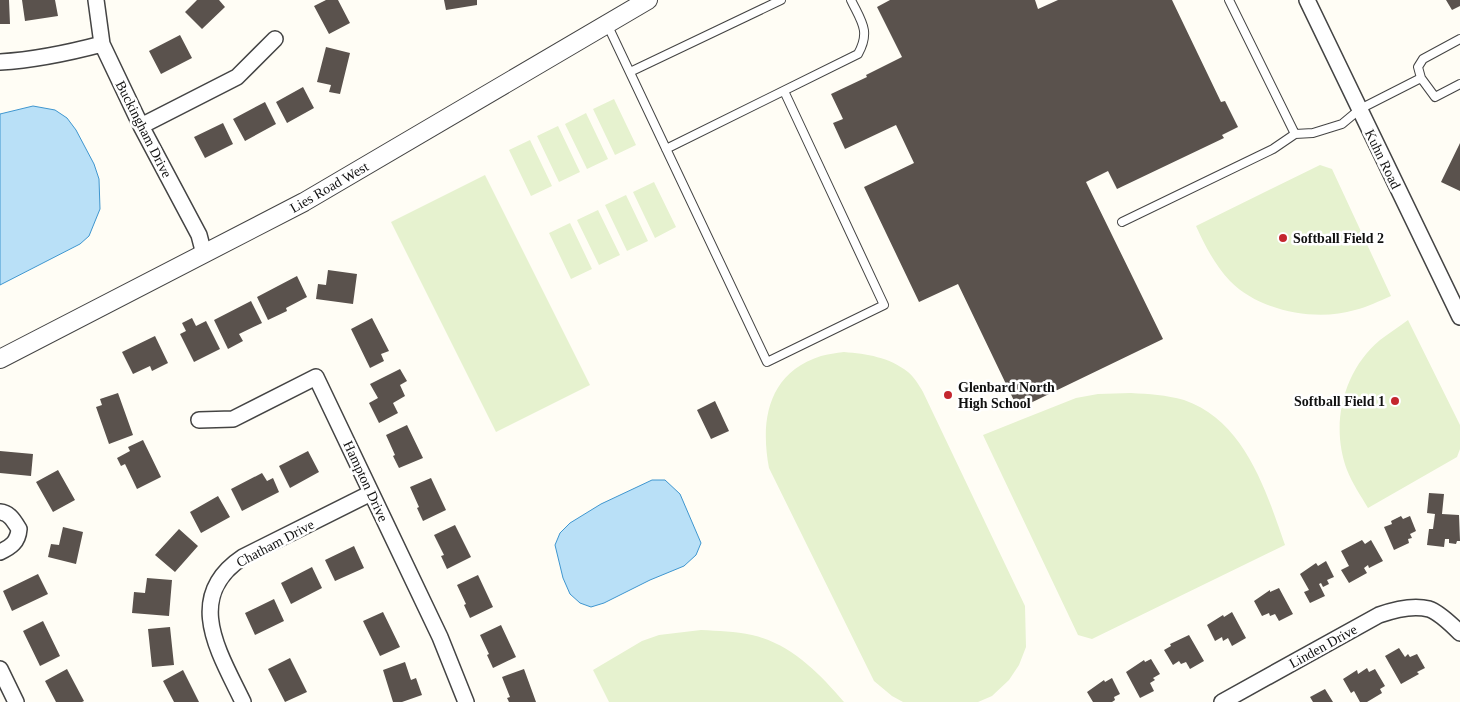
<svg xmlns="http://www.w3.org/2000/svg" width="1460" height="702" viewBox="0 0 1460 702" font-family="Georgia,serif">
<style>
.pitch{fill:#e6f2cf}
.water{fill:#b9e0f7;stroke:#3f96cf}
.building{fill:#5a524d}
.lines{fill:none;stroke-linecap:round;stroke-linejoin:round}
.service-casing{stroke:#444;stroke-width:10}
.minor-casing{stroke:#444;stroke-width:18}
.tertiary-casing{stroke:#444;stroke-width:20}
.service{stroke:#fff;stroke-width:8}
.minor{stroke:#fff;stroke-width:15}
.tertiary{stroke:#fff;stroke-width:18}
.poi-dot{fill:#c4262e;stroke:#fff;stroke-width:2}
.labels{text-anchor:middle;stroke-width:5;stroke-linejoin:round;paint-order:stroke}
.street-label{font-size:14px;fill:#111;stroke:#fff}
.poi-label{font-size:14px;font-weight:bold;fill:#111;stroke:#fff;text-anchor:start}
</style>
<rect width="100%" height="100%" fill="#fffdf5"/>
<!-- pitch -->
<path class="pitch" d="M614,99L636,145L615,155L593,109Z
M586,113L608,159L587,169L565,124Z
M558,126L580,172L559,182L537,136Z
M530,140L552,186L531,196L509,150Z
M1320,165L1332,169L1391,296C1379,301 1368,307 1355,310C1316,322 1259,311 1230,281C1215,265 1205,246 1196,226Z
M485,175L590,385L496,432L391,222Z
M654,182L676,227L655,238L633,192Z
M626,195L648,241L627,251L605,205Z
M598,210L620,255L599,265L577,220Z
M570,223L592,269L571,279L549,233Z
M1408,320L1460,425V449L1457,457L1368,508C1361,496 1352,483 1347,470C1330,425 1343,371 1380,340C1389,333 1399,327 1408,320Z
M844,352C867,354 889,357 908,372C914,377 919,385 923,392L1025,606L1026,647L1019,665L1009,680L992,696L978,702H903L892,696L874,681L769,468C760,420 768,373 821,356C828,354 836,353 844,352Z
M1131,393C1149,394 1166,395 1184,400C1245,421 1266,491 1285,545L1092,639L1078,635L983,435L1076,398L1098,394Z
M701,630C718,631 735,631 752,635C791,644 819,673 844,702H609L593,670L642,641L659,635Z"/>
<!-- water -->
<path class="water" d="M33,106L55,110L67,118L76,130L94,164L99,179L100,209L89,236L80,244L0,285V114Z
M652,480H665L680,494L701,543L696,555L684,566L650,580L604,603L591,607L580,603L570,594L563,578L555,545L560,533L570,523L601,504Z"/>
<!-- building -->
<path class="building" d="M0,0H9L10,24H0Z
M22,0H55L58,16L25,21Z
M197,0H219L225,7L202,29L185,12Z
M326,0H338L350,23L329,34L314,6Z
M444,0H477V5L446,10Z
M890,0H1035L1038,9L1058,0H1172L1221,102L1225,101L1238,127L1222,135L1224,138L1117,189L1108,171L1086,182L1163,339L1018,409L958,284L919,302L864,187L914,163L896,125L845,149L833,123L843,119L831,94L867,77L866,75L902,57L877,7Z
M1446,0H1460V6L1452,10Z
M180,35L192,58L161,74L149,51Z
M326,47L350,53L340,94L329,92L331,85L317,82Z
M303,87L314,108L287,123L276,102Z
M265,102L276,124L245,141L233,119Z
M223,123L233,144L205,158L194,137Z
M1460,143V191L1441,182Z
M328,270L357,274L353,304L316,299L318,284L326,285Z
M297,276L307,297L286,308L287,311L268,320L257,297Z
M251,301L262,323L239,334L243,341L228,349L214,320Z
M192,318L196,326L206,321L220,349L194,362L180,334L186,331L182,323Z
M372,318L389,351L381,354L384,361L370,368L351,329Z
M155,336L168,363L152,371L150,366L133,374L122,352Z
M400,369L407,381L400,385L405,396L393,403L398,413L379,423L369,403L378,398L370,384Z
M118,393L133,435L109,444L96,407L102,405L100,399Z
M715,401L729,431L711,439L697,410Z
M407,425L423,458L399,468L393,456L395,455L386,435Z
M143,440L161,477L137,489L125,464L121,466L117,458L130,451L128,447Z
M0,451L33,454L31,476L0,473Z
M308,451L319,472L290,488L279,466Z
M58,470L75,500L53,512L36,482Z
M262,473L267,481L273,478L279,492L242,511L231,489Z
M431,478L446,510L423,521L417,508L419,507L410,487Z
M1429,493L1444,494L1442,514L1459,515L1460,541H1457L1456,544L1449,543V539H1445L1444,547L1427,545L1429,529H1433L1435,514L1427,513Z
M218,496L230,517L201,533L190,512Z
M1401,516L1403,519L1410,516L1416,531L1410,534L1412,538L1408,539L1409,543L1394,550L1384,527L1392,524L1391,521Z
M455,525L471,557L447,569L441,556L444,555L434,535Z
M63,527L83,532L76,564L48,557L51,544L59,545Z
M179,529L198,546L175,572L155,555Z
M1362,540L1365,544L1371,540L1383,561L1369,568L1368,565L1364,568L1367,573L1349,583L1341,570L1349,566L1341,551Z
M354,546L364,568L335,581L325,560Z
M1326,561L1334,577L1327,580L1329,584L1323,587L1321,583L1319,584L1325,596L1310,603L1304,592L1309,590L1300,574L1316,563L1318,566Z
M312,567L322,588L291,604L281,583Z
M38,574L48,594L12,611L3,591Z
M478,575L493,607L470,618L464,605L466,604L457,585Z
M147,578L172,580L169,616L132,613L134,592L145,593Z
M1279,588L1293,614L1279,621L1275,614L1270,616L1269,613L1262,616L1254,601L1270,590V592Z
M274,599L284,621L255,635L245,613Z
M383,612L400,647L380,656L363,621Z
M1232,612L1246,638L1232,646L1228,638L1223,641L1222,637L1215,641L1207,625L1223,615L1224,617Z
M43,621L60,656L40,666L23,631Z
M501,625L516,657L493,668L487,655L489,654L480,635Z
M170,627L174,665L152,667L148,629Z
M1189,635L1204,661L1190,669L1186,662L1181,664L1179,661L1173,665L1164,650L1171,646L1170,644Z
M1399,648L1405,657L1408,654L1410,657L1417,654L1425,668L1417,672L1419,674L1401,684L1385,656Z
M290,658L307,692L285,702L268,669Z
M1151,659L1160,674L1153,678L1155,680L1150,683L1154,691L1140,698L1126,672L1144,660L1145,662Z
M405,662L411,680L416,678L422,695L402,702H393L383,670Z
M1367,668L1369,672L1375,669L1385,686L1380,689L1382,693L1367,702H1360L1354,691L1351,693L1343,679L1357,670L1358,674Z
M67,669L84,701L82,702H56L45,681Z
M524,669L536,702H509L507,698L510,697L502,677Z
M183,670L199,702H174L163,681Z
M1112,678L1120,694L1114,697L1115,700L1112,702H1093L1087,692L1104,680L1105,682Z
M1325,689L1333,702H1313L1310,697Z"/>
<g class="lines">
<!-- service casing -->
<g class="service-casing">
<path id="service" d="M1229,0L1295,134L1313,133L1342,124L1360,109L1421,78
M607,24L767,362L884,305L784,91
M1460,39L1423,59L1418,67L1421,78L1435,97L1460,84
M630,72L781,0
M666,149L858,54C871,31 861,21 851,0
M1122,222L1273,149L1295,134"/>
</g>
<!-- minor casing -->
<g class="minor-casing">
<path id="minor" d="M96,0L102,44L141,126L199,235L204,254
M1307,0L1460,317
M0,62C35,60 68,53 102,44
M141,126L237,77L275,39
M199,420L233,419L316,377L440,637L466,702
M0,512C10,513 14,521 19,529C18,542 11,547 0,552
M0,669L16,702
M243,702C219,652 183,597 243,557L371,493
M1222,702L1379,615C1393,610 1414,605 1429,609C1438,612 1453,626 1460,633"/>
</g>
<!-- tertiary casing -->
<g class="tertiary-casing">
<path id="tertiary" d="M0,359L304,202L648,0"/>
</g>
<!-- service -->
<use href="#service" class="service"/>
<!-- minor -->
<use href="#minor" class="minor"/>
<!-- tertiary -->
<use href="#tertiary" class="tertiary"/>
</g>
<!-- markers -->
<g class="poi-dot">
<circle cx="1283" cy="238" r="5"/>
<circle cx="948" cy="395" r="5"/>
<circle cx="1395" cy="401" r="5"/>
</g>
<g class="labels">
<!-- street labels -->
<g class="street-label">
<text transform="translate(144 129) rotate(63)" y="5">Buckingham Drive</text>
<text transform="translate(1383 159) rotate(64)" y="5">Kuhn Road</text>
<text transform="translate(329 187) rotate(-30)" y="5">Lies Road West</text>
<text transform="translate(366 481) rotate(65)" y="5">Hampton Drive</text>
<text transform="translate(275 543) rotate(-28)" y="5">Chatham Drive</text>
<text transform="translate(1323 646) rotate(-29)" y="5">Linden Drive</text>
</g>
<!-- poi labels -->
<g class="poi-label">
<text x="1293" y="243">Softball Field 2</text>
<text x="958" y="392">Glenbard North<tspan x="958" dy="16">High School</tspan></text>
<text x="1385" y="406" text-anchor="end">Softball Field 1</text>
</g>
</g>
</svg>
